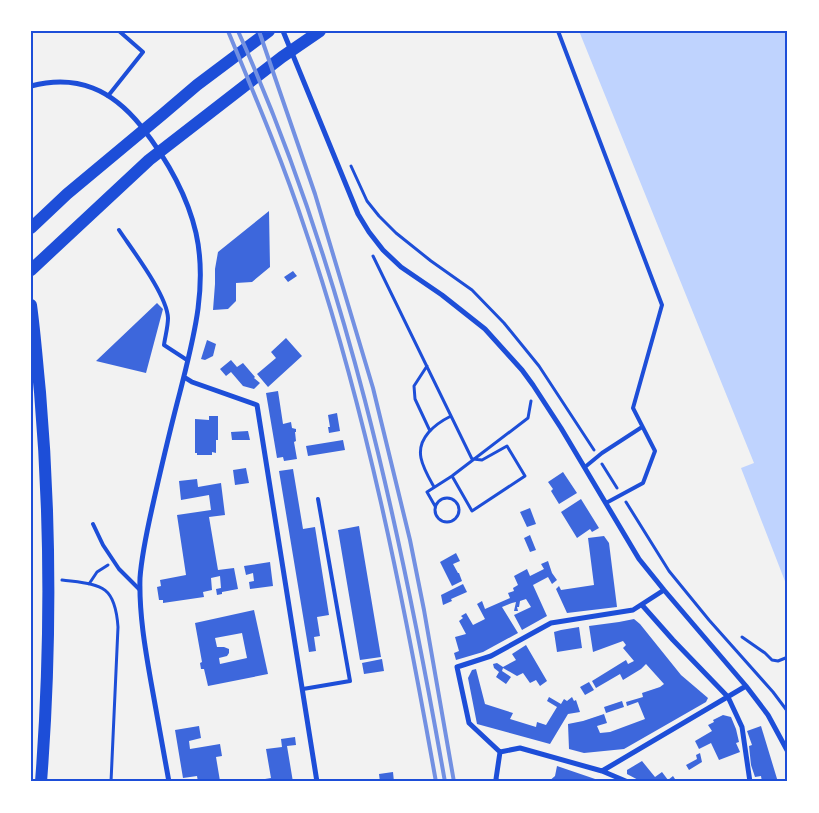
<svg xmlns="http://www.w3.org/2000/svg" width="819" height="813" viewBox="0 0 819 813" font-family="'Titillium Web',sans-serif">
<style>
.water{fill:#bfd3fe}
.building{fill:#3d67dc;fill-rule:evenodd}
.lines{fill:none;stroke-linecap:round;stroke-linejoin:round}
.path{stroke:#1d4ed8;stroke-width:3}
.service{stroke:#1d4ed8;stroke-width:4}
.minor{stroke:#1d4ed8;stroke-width:5}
.primary{stroke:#1d4ed8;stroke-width:12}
.trunk{stroke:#1d4ed8;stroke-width:12}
.rail{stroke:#7290e2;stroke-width:4}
.neatline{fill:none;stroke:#1d4ed8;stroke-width:2}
</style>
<rect width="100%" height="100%" fill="#f2f2f2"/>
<!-- water -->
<path class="water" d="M579,31H788V589L741,468L754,463Z"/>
<!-- building -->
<path class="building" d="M269,211L270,267L252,282L236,283V301L228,309L213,310L215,284V269L218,252Z
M293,271L297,276L288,282L284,277Z
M157,303L163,309L146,373L96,361Z
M286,338L302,356L268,387L257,374L276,358L271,352Z
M207,340L216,344L213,356L205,360L201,359Z
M231,360L237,367L243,363L255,377L254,378L260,383L254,389L243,386L231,372L226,376L220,369Z
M278,391L283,424L291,422L292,428L296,429V432H295L296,441L294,442L297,459L284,461L283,457L277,458L266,393Z
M337,413L340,431L329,433L328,427H330L328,415Z
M209,416H218V440H216V453L212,452V455H197V453H195V419L209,420Z
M248,431L250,440H232L231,432Z
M343,440L345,450L308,456L306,446Z
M246,468L249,483L235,485L233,470Z
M293,469L303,529L315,527L329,615L317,617L320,636L314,637L316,651L309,652L279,471Z
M563,472L577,493L559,504L551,491L553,489L548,482Z
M197,479L198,487L221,483L225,515L209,517L218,570L234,568L238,589L222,592V594L217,595L216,589L221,588L220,576L211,578L212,590L203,592L204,597L163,603V600H159L157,587L161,586L160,580L186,575L177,515L211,510L209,495L181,500L179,481Z
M581,499L599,528L592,532L590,529L577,538L561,512Z
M530,508L536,524L527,527L520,512Z
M359,526L381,657L360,660L338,530Z
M530,535L536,550L530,552L524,538Z
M604,536L609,543L617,607L567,613L556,589L559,586L561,590L594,585L588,538Z
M456,553L460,561L453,564L458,573H459L462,581L452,586L440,562Z
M548,561L552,573L557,580L552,584L548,577L533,585L547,616L522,630L514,615L531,607L526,599L520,601L519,607H517L518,611H514L516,602L512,603L502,607L518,633L483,652L456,660L454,653L459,651L455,637L466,634L459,621L463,618L461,616L466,613L473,625L485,619L477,604L482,601L485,609L510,598L508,593L514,591L513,588L518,585L514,576L527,569L530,576L544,569L541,564Z
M270,562L273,586L250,589L249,582L254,581L253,573L246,575L244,566Z
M463,584L467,592L451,599L452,601L443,605L441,595Z
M254,610L268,674L208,686L204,669H201L200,663L202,662L195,623ZM242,633L247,658L220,664L219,658L227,656L229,653V649L224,647H217L215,638Z
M634,619L640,624L681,675L708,698L706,702L624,749L584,753L569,749L568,724L583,721L604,714L607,723L597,726L600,733L610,732L645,719L638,702L627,706L626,702L643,697L642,693L660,687L664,684L646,664L641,669L623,680L620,674L596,688L592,681L626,660L628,664L634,661L623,648L626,645L623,641L593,652L589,626L619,622Z
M579,627L582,648L557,652L554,632L561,630Z
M526,645L547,681L540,686L536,680L530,683L523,673L517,676L503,668L502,671L511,677L506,684L496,677L499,672L494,668L493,664L497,663L503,667L516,660L512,654Z
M382,659L384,671L364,674L362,663Z
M476,669L485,704L513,713L510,719L536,727L537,722L546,725L557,707L547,701L549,697L561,704L564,699L567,701L572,697L574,701L576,700L580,712L568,714L550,744L477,724L468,678L472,670Z
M589,682L594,690L585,695L580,687Z
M622,701L624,707L606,713L604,707Z
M723,715L731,717L736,729L739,742L736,743L740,752L719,760L711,743L699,749L695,741L712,731L708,725L714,722L713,720Z
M199,726L201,738L189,741L190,749L220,744L222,756L216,757L220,781L198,782L197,776L183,778L175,730Z
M761,726L778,782H762L761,776L755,777L751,765L749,746L752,745L747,731Z
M295,737L296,745L287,746L293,782H265V779L271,778L266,749L282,747L281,739Z
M700,753L702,762L689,770L686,765L697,759L696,755Z
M642,761L655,777L662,772L668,780L673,776L677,782H642L627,774V770Z
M557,766L601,781V782H548L555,776Z
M393,772L394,782H380L379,774Z"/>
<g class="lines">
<!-- path -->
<path class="path" d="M351,166L367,201L379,216L396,233L431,261L472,290L504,323L539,366L594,450
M373,256L472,459
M427,366L414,386L415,399L430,431
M602,464L617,488
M452,476L472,511L525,476L507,446L482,460L473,459
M434,487C429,478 423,468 421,458C417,438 435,424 451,416
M435 510a12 12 0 1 1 24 0a12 12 0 1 1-24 0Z
M626,502L669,571L709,620L773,692L788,712
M435,506L427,492L452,476L528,418L531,401
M62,580C100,585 115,583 118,627L111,782
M89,584L97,572L108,565
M742,637L765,653L772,660L778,661L788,657"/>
<!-- service -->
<path class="service" d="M558,31L662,305L633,408L655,451L643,483L606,503
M108,96L143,52L119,31
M119,230C133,251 167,295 168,318C168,327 165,337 164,345L187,360
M585,467L602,453L642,427
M93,524L103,545L119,569L140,590
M303,689L350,681L318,499"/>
<!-- minor -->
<path class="minor" d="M283,31L358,214L369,232L383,250L401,267L442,295L485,329L522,370L533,385L561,428L639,559L664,590L746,686L768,715L788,752
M31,86C78,74 112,90 141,126C166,158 187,194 196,233C208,287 193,340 180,392C171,426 163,460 155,495C149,522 142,550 140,578C139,613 145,648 151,682C157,715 163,749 169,782
M184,377L192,382L257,405L317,782
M642,605L673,640L728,697L742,727L750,782
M500,752L469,723L457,667L491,656L551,623L633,610L664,590
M602,771L628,782
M498,782L496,779L500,752L520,748L602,771L746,686"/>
<!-- primary -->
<path class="primary" d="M31,305C35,334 37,363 40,392C51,522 51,652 41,782"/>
<!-- trunk -->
<path class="trunk" d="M31,228L67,194L163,114L197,85L269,31
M31,270L149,160L282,57L320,31"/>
<!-- rail -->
<path class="rail" d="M228,31C255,96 283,162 305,229C366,408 403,596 436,782
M238,31C345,269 400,526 445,782
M259,31L315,194L373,388L410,540L424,610L454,782"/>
</g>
<!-- border -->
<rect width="819" height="813" fill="none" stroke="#ffffff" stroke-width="65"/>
<rect x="32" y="32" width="754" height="748" class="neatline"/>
</svg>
